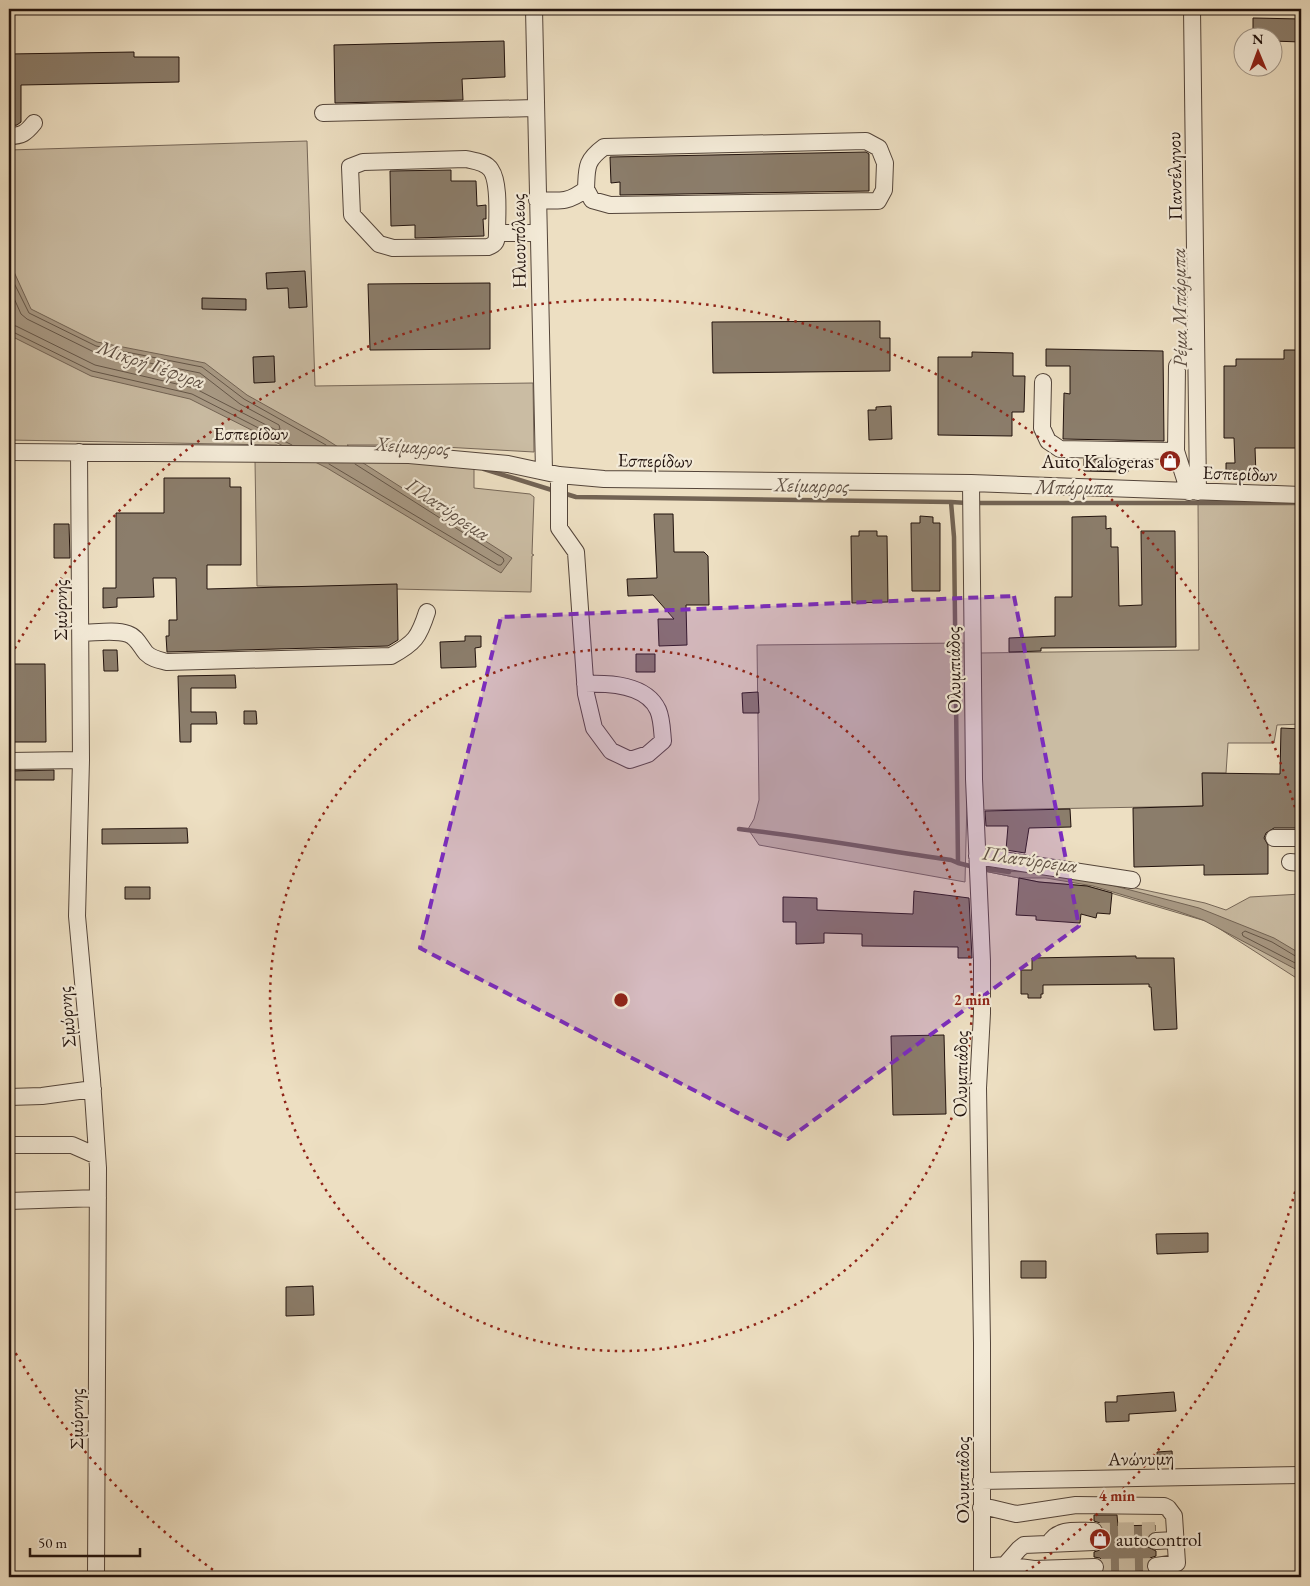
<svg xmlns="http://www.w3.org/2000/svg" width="1310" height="1586" viewBox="0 0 1310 1586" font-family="'EB Garamond',serif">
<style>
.green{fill:#cabca3;stroke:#766758}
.water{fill:#a89984;stroke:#726354}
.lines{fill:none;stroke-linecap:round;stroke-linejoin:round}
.shore{stroke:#645648;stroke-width:1}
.stream{stroke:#726354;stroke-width:4.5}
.building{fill:#8b7d6b;stroke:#21120d}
.minor-tunnel{stroke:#cec0a7;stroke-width:16;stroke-dasharray:16 8;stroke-linecap:butt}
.minor-casing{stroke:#54453a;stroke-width:18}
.minor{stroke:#f3ead7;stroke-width:16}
.marked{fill:#7b2cbf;fill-opacity:0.2;stroke:#7b2cbf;stroke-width:4;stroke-dasharray:10 6;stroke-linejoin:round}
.ring{fill:none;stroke:#8f2418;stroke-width:2.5;stroke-dasharray:2.5 5}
.labels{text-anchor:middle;stroke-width:4.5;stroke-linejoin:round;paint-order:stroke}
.street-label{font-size:19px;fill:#21120d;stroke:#f3ead7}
.poi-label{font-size:19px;fill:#21120d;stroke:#f3ead7;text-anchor:end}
.water-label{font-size:20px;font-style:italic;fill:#5e4f43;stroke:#f3ead7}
.centre{fill:#8f2418;stroke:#f3ead7;stroke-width:2.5}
.ring-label{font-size:15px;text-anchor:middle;font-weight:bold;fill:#8f2418;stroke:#f3ead7;stroke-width:4.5;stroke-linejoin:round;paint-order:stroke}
</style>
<rect width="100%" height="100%" fill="#eddfc2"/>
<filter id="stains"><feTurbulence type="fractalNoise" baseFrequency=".004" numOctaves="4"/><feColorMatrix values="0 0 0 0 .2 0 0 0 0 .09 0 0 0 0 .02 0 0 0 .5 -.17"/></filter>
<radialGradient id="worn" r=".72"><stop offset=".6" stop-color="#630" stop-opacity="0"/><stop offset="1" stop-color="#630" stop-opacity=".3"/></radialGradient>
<!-- green -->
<path class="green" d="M307,141L315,386L533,383L534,452L407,445H347L357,452L474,466V488L530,494L534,497L532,554L534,555L532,556L531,592L257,586L255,461L299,460L277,445L9,440V150Z
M1198,500L1301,503V724L1277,725L1274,743H1228L1226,773H1203V806L982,810L980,653L1199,650Z
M964,643L967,800L965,882L759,845L748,829L754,819L759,800L757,645Z
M983,869L1075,875L1205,903L1226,910L1250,897L1301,894V981L1209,922L1087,886L1039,882L984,871Z"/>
<!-- water -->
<path class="water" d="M9,261L31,309L97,342L205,363L247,395L324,438L512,558L501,573L327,468L190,399L91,376L9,335Z
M984,871L1034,872L1092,880L1199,908L1274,938L1301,954V972L1203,920L1177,911L1093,886L1046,878H1019Z"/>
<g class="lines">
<!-- shore -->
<path class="shore" d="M9,273L29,313L96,346L202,367L244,399L326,445
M9,287L21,314L27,319L94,352L200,373L240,404L279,425L280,429L276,430L194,388L95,365L16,326L9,325
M9,331L13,332L92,371L192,394L292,445
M329,464L498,565H501L504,561L503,558L355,464
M1301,958L1297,957L1272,942L1245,931L1242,933L1243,936L1301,966"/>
<!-- stream -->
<path class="stream" d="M484,469L555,491
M563,493L576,497L951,502L954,537L958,863
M951,502L967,503
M975,503H1301
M739,829C810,837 880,850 951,860L958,863L974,867
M982,868L1009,872"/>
</g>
<!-- building -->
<path class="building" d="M1253,18L1301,19V42L1272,41V38L1253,36Z
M504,41L505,77L462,79L463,100L335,103L334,45Z
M134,52V57H179V82L21,85V122L17,125L9,126V54Z
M866,152L869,154V191L620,195V182L611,183L610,157Z
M451,170V181H476L477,206L486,205V219H483L484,236L415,238V225L391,226L390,171Z
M305,271L307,307L289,308L288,288L267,289L266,273Z
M490,283V349L370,350L368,284Z
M202,298L246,299V310L202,309Z
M880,321V338H890V371L713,373L712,322Z
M1046,349L1163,351L1164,441L1063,439L1064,393L1070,394V366H1046Z
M1284,350H1301V448H1255L1256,475L1226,476V463H1235L1234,438H1224V366H1236V359H1284Z
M972,352L1013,353V376H1025L1024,412H1012V436L938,435V357H972Z
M274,356L275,382L254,383L253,357Z
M891,406L892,439L869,440L868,410H876V407Z
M1084,459L1128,460V472L1084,471Z
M164,478H230V487H241V565H207V589L397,584L398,640L388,646L167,652L166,636H169V620H177L176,578H153L154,597L117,598V607L103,608V588H116V513H164Z
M654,514H673L674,552H704L708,556L709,605H686L687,645L659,646L658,619H674L653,595L628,596L627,579L657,578Z
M920,516L933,517V523H940V591H912L911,523H920Z
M1106,516V529L1111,528V547H1118L1119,606L1142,605L1141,531H1175L1176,647L1041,648V651L1009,652V638L1055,636V597H1072V517Z
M54,524H69L70,558H54Z
M859,531H877V536H887L888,602L852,603L851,536H859Z
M465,636H481V647L475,648L476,667L441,668L440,642L465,641Z
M103,650H117L118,671H104Z
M636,654H655V672H636Z
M9,664H45L46,742H9Z
M235,675L236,688H191V712H216L217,724H191V742H180L178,676Z
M758,692L759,713H743L742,693Z
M244,711H256L257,724H244Z
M1281,728L1301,729V828H1274L1266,833L1264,838L1268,845V874L1204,875V865L1134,867L1133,808L1203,806L1202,773L1280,774Z
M54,770V780H9V771Z
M1070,809L1071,827L1029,828L1025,853L1006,850L1008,826H986L985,811Z
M187,828L188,843L102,844V829Z
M1019,878L1039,882L1087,886L1112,893L1110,914L1097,913L1096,918L1081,914L1080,923L1036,920V916L1016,915Z
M125,887H150V899H125Z
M914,891L969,898L972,958H958V947L862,946V934L824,933V943L796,944V922H783V897L817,898V910L913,914Z
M1136,956V958H1174L1177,1029L1154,1030L1151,987H1149V984L1043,985V994H1041V998H1028V994H1021V970H1032V958Z
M944,1035L946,1114L893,1115L891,1036Z
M1208,1233V1252L1157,1254L1156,1234Z
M1021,1261H1046V1278H1021Z
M313,1286L314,1315L286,1316V1287Z
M1174,1392L1176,1411L1129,1414V1421L1106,1422L1105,1402H1117V1396Z
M1172,1451L1173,1465L1158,1466L1157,1452Z
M1094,1515H1117L1118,1526L1155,1525V1531L1150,1533L1146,1541L1148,1547L1156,1551V1556L1150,1558L1147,1562L1148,1571L1103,1573L1105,1567L1104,1562L1100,1558L1094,1557V1552L1100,1550L1103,1546L1104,1541L1102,1536L1104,1531L1100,1523L1094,1521Z"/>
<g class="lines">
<!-- minor-tunnel -->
<path class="minor-tunnel" d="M1094,1531L1155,1530
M1095,1567L1156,1566"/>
<!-- minor casing -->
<g class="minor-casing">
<path id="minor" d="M534,9L544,471
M1192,9L1198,492
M323,113L535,108
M9,136C22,136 26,133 34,123
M466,159C475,161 486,162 491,170C500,183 497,217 497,233C497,241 496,244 488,247L393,248L379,244L352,215L350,167L363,162Z
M537,200C560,201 568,203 586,189C587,168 585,161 604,147L866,141L879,148L885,163L884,190L878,201L610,205L592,200L586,189
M497,233H538
M1043,382L1042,428L1048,441L1060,449L1176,451L1189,492
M1176,451L1177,366L1183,359L1196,355
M9,452L409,455L508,464L559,475L604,479L971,483L1301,495
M79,452L81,760L77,916L92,1080L98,1168L96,1577
M559,475V528L576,552L586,694L594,728L611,751L630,760L648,754L663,741C662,731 662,719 658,710C646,684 609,683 585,684
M971,483L974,779L982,961V1013L978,1088L982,1343V1577
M81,633C95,633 114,629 128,634C137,637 140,646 146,653C152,659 159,660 167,662L391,656C415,643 419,637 427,612
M9,761L81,760
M1274,838H1301
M977,856L1132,880
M1290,862L1301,863
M9,1097L42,1096L93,1089
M9,1145H72L97,1156
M9,1201L98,1198
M981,1481L1301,1475
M981,1508H991L1016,1514L1076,1505L1164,1506L1168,1508L1174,1516L1177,1563L1156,1566
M1156,1541L1175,1540
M1049,1544C1057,1527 1079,1531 1094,1531
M1005,1565L1034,1569L1095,1567
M982,1567L1005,1565L1019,1549L1024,1545L1094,1542"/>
</g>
<!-- minor -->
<use href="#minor" class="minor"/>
</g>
<!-- marked area -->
<path class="marked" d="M1014,596L1079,926L788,1139L420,948L501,617Z"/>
<!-- distance rings -->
<g class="ring">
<circle cx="621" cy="1000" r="351"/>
<path d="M1301 1170A701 701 0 0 1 1023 1574M219 1574A701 701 0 0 1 11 1345M11 655A701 701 0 0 1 1301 830"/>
</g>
<!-- icons -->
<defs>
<g id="shop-disc" transform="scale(1.125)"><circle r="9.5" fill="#8f2418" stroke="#f3ead7"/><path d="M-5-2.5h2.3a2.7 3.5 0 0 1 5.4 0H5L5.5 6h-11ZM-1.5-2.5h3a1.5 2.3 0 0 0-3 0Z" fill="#fff"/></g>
</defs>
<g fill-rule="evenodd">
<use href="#shop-disc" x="1170" y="461"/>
<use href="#shop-disc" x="1100" y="1539"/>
</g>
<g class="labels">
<!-- street labels -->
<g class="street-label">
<text transform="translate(1174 176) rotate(-91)" y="7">Πανσέληνου</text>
<text transform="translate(518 241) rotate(-91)" y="7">Ηλιουπόλεως</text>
<text x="251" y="440">Εσπερίδων</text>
<text transform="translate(655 460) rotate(1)" y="7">Εσπερίδων</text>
<text transform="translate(1240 473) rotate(2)" y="7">Εσπερίδων</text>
<text transform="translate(60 610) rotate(-90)" y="7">Σμύρνης</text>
<text transform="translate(953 670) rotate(-91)" y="7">Ολυμπιάδος</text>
<text transform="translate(66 1017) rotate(-95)" y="7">Σμύρνης</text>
<text transform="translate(960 1074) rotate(-89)" y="7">Ολυμπιάδος</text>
<text transform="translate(76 1419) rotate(-90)" y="7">Σμύρνης</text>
<text transform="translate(1141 1458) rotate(-1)" y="7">Ανώνυμη</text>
<text transform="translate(962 1480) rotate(-90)" y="7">Ολυμπιάδος</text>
</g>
<!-- poi labels -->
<g class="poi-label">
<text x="1154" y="468">Auto Kalogeras</text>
<text x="1116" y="1546" text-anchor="start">autocontrol</text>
</g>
<!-- water labels -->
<g class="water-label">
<text transform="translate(1179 308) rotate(-91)" y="7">Ρέμα Μπάρμπα</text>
<text transform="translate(151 364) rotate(19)" y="7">Μικρή Γέφυρα</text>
<text transform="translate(413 446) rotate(4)" y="7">Χείμαρρος</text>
<text transform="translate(812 485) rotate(1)" y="7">Χείμαρρος</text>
<text x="1074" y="494">Μπάρμπα</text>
<text transform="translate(448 509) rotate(34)" y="7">Πλατύρρεμα</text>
<text transform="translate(1030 859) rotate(8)" y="7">Πλατύρρεμα</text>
</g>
</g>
<circle cx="621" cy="1000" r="8" class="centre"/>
<g class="ring-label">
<text x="972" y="1005">2 min</text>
<text x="1117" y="1501">4 min</text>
</g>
<!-- margin -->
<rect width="1310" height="1586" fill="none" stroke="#eddfc2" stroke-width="30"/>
<rect x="10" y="10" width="1290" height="1566" fill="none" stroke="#21120d" stroke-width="2.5"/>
<rect x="15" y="15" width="1280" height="1556" fill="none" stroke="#21120d"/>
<!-- north arrow -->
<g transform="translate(1258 52) rotate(359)"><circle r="24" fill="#f3ead7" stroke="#9f9486"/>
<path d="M0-4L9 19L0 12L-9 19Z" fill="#8f2418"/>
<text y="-8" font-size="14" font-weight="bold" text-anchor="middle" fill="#21120d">N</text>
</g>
<!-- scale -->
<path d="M30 1548v8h110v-8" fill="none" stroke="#21120d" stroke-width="2.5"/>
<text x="38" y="1548" font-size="15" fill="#21120d" stroke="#f3ead7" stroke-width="4" paint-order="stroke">50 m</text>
<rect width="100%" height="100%" filter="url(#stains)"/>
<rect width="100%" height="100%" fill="url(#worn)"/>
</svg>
